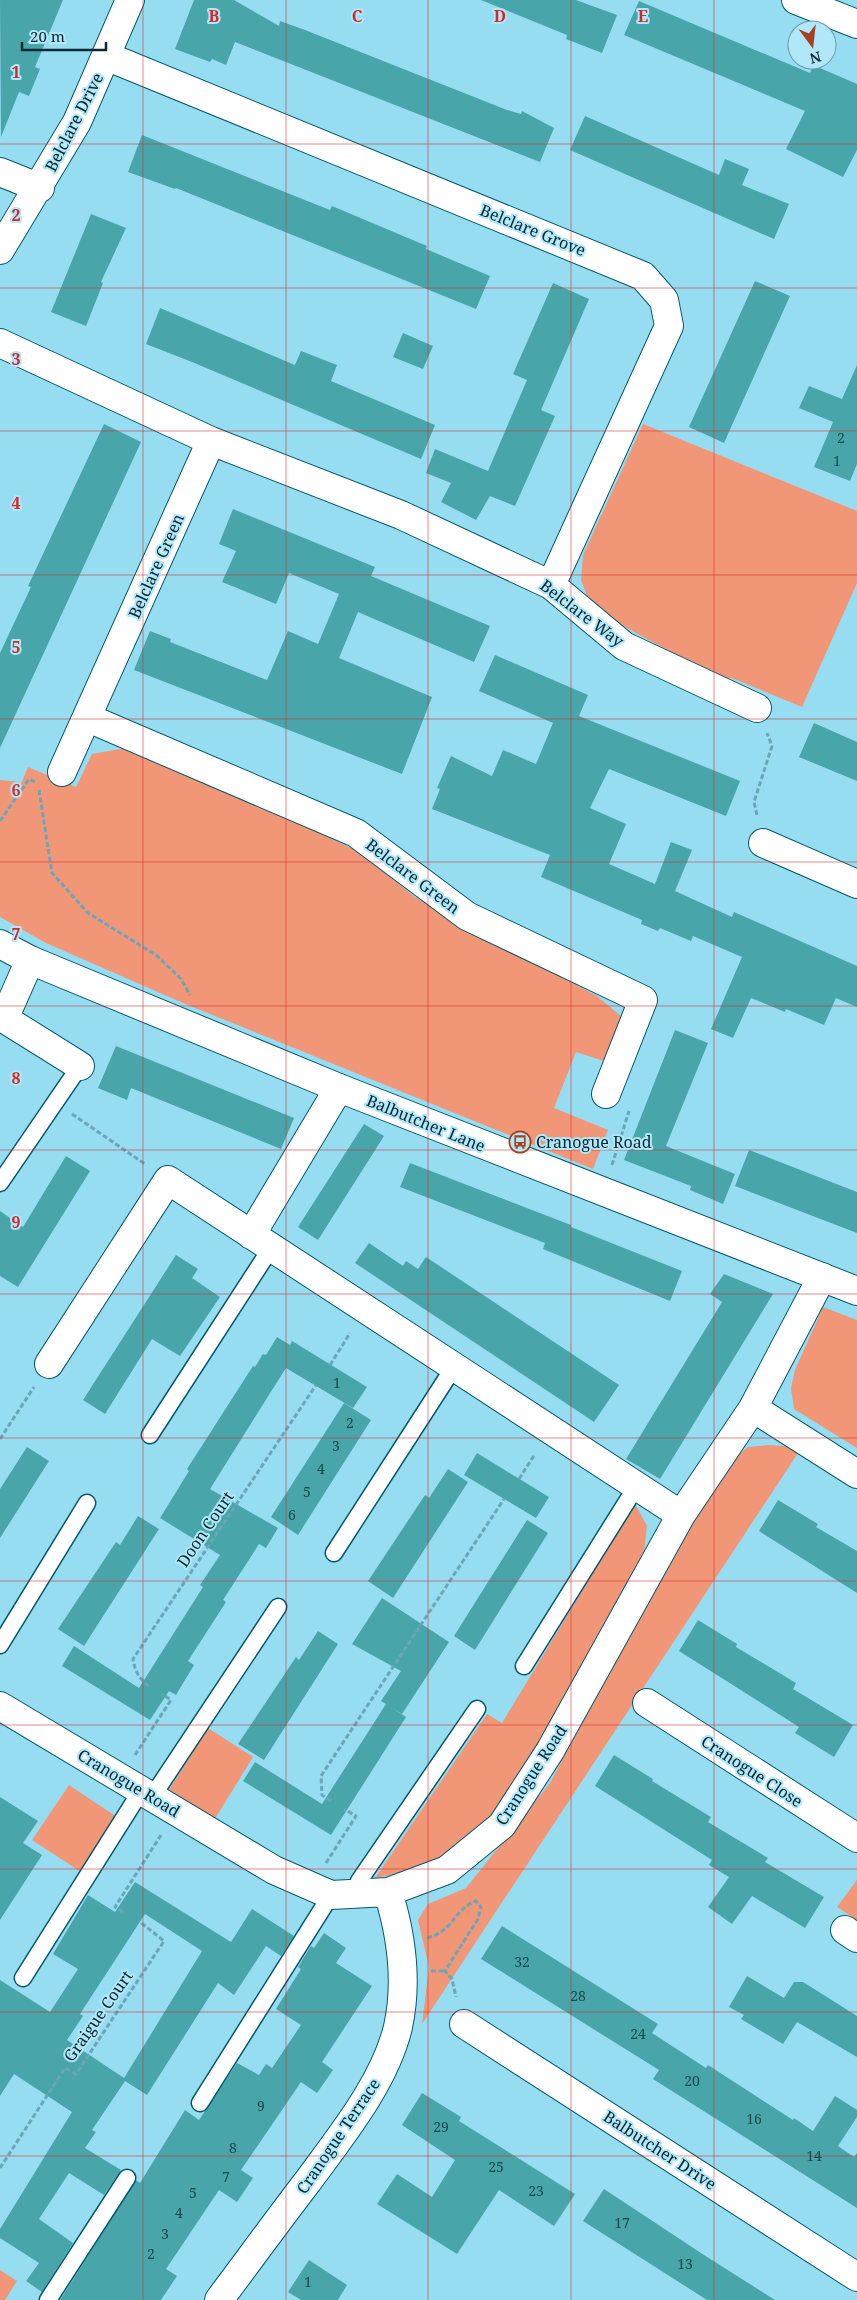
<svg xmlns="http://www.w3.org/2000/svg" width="857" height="2300" viewBox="0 0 857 2300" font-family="'Noto Serif',serif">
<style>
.green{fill:#f29678}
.building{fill:#48a6aa;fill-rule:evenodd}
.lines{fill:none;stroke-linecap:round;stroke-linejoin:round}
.lane-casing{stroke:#03596b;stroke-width:19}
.street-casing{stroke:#03596b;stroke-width:30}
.secondary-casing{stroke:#03596b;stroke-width:30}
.path{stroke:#6ba6b8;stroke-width:3;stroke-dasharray:5 2.5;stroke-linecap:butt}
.lane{stroke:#fff;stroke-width:16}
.street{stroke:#fff;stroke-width:28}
.secondary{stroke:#fff;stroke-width:28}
.grid{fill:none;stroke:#d62828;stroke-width:1;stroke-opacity:0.55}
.labels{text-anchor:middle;stroke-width:4;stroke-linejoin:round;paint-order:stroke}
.number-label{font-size:14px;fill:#19484e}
.street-label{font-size:16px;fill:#092830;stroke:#b0e7f9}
.poi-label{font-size:16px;fill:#092830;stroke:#b0e7f9;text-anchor:start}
.grid-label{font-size:16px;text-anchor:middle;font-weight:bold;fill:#d62828;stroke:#b0e7f9;stroke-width:4;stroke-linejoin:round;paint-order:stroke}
</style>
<rect width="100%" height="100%" fill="#96ddf2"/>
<!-- green -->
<path class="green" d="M643,424L857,511V583L802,707L732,678L721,679L614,621L589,601L581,580L583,555Z
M126,748L230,790L365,855L412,895L453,920L597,996L622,1017L607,1062L576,1052L554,1108L608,1130L593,1169L183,1003L46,943L0,917V780L20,782L12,805L28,767L76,787L92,754Z
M823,1307L857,1320V1448L794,1409L791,1388L795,1370Z
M768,1445L785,1446L798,1453L422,2024L429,1967L418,1920L428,1904L466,1888L550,1783L664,1569L732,1460L748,1447Z
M635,1504L647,1526L644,1551L538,1751L503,1800L471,1839L419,1869L375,1878L487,1714L502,1723Z
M208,1728L253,1757L213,1822L167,1793Z
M69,1785L117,1817L81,1872L32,1840Z
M857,1880V1920L837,1907Z
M0,2270L17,2281L5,2300H0Z"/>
<!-- building -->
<path class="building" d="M0,0H63L35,67L40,69L29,96L19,92L1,137Z
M194,0H234L279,26L280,21L305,30L507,110L521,114L522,111L554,128L540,162L235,42L226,65L212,59L210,62L175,49Z
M481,0H576L617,15L602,53L566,39L567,35Z
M639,1L810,73L813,65L857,84V150L843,177L786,149L805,111L624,35Z
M585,116L719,175L725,159L749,169L742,185L789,204L774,239L570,150Z
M142,135L330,210L332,206L427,246L426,249L490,276L476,309L176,188L175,189L128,172Z
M91,214L126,228L101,282L103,283L86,326L51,312Z
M755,281L790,296L724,443L689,427Z
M553,283L589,299L541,410L555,416L515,506L490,496L476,520L441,502L451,483L426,473L435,449L488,471L527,380L513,374Z
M160,308L295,365L301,351L337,365L331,381L435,425L421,459L192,362L146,344Z
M403,333L433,346L423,369L393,357Z
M857,365V464L850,481L814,467L833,422L799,408L809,386L842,399Z
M104,424L141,442L0,748V653L31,587L28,586Z
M233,509L375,567L371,576L490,626L474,662L358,612L339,658L432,697L402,774L134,670L150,631L171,639L170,642L267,680L288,631L318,644L339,594L289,573L276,604L222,582L236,551L219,544Z
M495,655L588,695L579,716L740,781L726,816L609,769L590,808L626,824L609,864L655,884L671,842L692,850L675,891L732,917L734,912L857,966V1007L836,998L824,1025L786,1009L785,1012L751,998L733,1038L711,1029L742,957L693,936L691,941L660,928L658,931L641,924L642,920L541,877L550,855L432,809L440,789L437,788L451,756L492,776L503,750L536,764L553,723L479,691Z
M814,723L857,742V781L799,757Z
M675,1030L708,1043L666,1146L735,1174L723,1204L690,1190L691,1186L624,1160Z
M116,1046L294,1118L281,1149L131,1088L127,1100L98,1088Z
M364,1124L384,1136L318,1240L298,1227Z
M749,1150L857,1192V1233L735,1186Z
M66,1156L90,1171L18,1287L0,1276V1211L23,1227Z
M410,1163L571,1225V1227L682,1271L670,1301L543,1249L545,1243L400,1187Z
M369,1243L403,1266L406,1261L418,1269L426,1257L619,1385L594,1422L355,1263Z
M176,1255L198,1269L192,1278L220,1297L180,1356L152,1339L105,1414L83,1400Z
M724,1274L773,1294L660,1479L626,1459L722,1302L710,1294Z
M277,1337L290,1345L292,1341L367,1387L353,1408L286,1368L267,1398L210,1489L278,1528L266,1548L259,1544L223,1600L226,1602L188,1661L194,1665L176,1695L169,1691L150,1720L62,1666L74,1646L139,1688L203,1587L200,1585L220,1555L160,1518L189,1471L187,1469L253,1366L255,1367L263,1354L266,1355Z
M344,1403L371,1420L298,1535L271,1517Z
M27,1447L49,1461L0,1538V1489Z
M477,1453L549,1497L536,1518L464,1475Z
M448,1469L468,1482L393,1598L368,1581L425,1495L429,1498Z
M778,1500L818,1524L816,1527L857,1551V1593L759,1531Z
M138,1516L159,1529L84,1646L58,1629L116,1542L120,1545Z
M527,1520L548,1533L475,1650L454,1636Z
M382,1598L449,1642L402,1714L381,1701L401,1671L352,1644Z
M698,1620L737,1644L736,1647L796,1683L793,1689L853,1725L834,1757L795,1733L799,1727L679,1651Z
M318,1631L338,1644L264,1760L238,1744L296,1657L299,1660Z
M386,1704L406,1717L331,1835L243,1781L255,1762L322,1804Z
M614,1755L653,1779L652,1781L711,1817L708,1822L768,1858L765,1862L824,1897L805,1928L752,1896L732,1924L708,1907L729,1877L709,1865L712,1860L595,1786Z
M0,1797L38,1821L23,1843L42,1855L0,1920Z
M135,1882L231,1942L252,1909L294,1936L281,1956L266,1946L234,1995L218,1983L147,2095L125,2081L92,2130L96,2132L85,2148L121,2170L104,2195L69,2173L39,2219L73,2243L42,2292L26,2281L39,2263L0,2238V2229L72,2112L14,2074L0,2096V1980L50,2012L78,1969L53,1954L88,1895L115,1912ZM145,1914L202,1951L124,2078L67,2040L83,2016L80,2014Z
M502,1926L658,2024L652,2033L706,2068L708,2065L793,2120L794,2118L813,2131L835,2096L857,2110V2117L838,2146L854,2157L857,2153V2208L653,2079L659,2070L481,1959Z
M324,1933L346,1948L336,1963L372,1986L322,2062L333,2070L317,2093L301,2082L241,2170L253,2178L237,2202L219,2190L166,2269L177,2276L161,2300H60L136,2180L140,2183L185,2110L199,2120L237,2063L259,2075L266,2064L272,2068L301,2025L276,2009L301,1969L298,1967L311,1946L314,1948Z
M747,1976L784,1998L794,1982H803L857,2016V2057L797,2022L783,2044L741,2019L744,2015L729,2007Z
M422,2093L461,2117L459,2121L575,2194L554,2226L499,2190L457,2254L377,2204L397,2174L432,2197L455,2160L402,2125Z
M604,2189L704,2255L775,2300H707L583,2221Z
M309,2260L347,2285L338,2300H301L288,2292Z"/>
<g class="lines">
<!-- lane casing -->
<g class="lane-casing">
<path id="lane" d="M0,1183L80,1066
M150,1435L271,1248
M334,1553L454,1367
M0,1645L87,1503
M524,1666L636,1487
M152,1797L278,1607
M360,1894L359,1881L477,1709
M23,1978L141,1791
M200,2103L331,1895
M48,2300L127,2178"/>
</g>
<!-- street casing -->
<g class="street-casing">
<path id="street" d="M796,0L857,24
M106,56L643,276L664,300L669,326L551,585
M0,172L40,188
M0,250L77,122L130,0
M0,343L211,441L401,515L551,585L624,646L757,708
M88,718L356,833L467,916L643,1000L606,1094
M62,772L211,441
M763,843L857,884
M0,1016L80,1066
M4,1019L30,960
M251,1235L339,1088
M49,1364L168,1180L681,1515
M753,1408L857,1474
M647,1703L857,1838
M0,1706L274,1870L331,1895L388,1892L447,1870L502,1825L550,1751L681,1515L753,1408L822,1277
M845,1930L857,1938
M464,2024L857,2277
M219,2300C249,2260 278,2220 308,2181C341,2136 385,2082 398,2027C408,1981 402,1937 388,1892"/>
</g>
<!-- secondary casing -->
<g class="secondary-casing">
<path id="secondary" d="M0,944L30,960L339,1088L857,1291"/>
</g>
<!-- path -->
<path class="path" d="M39,790L52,873L88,913L156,955L181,979L190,995
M757,815L754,802L772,746L767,733
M0,821L29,779L37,783
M72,1114L145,1164
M612,1165L629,1111
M330,1365L350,1333
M0,1439L34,1387
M519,1479L535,1454
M149,1686C139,1679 135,1671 133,1659L316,1385
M135,1755L171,1700L162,1694
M331,1801L322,1795L321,1776L504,1499
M326,1863L356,1816L344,1809
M123,1912L115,1907L161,1835
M427,1938C454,1931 453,1910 476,1901L481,1907L478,1919L445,1971L452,1979L456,1997
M431,1971H445
M0,2168L65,2068L76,2074L164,1941L140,1922"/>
<!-- lane -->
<use href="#lane" class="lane"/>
<!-- street -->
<use href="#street" class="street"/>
<!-- secondary -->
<use href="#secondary" class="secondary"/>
</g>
<!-- grid -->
<path class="grid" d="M143,0V2300M286,0V2300M428,0V2300M571,0V2300M714,0V2300M0,144H857M0,288H857M0,431H857M0,575H857M0,719H857M0,862H857M0,1006H857M0,1150H857M0,1294H857M0,1438H857M0,1581H857M0,1725H857M0,1869H857M0,2012H857M0,2156H857"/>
<!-- icons -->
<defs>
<g id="bus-ring" transform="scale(1.125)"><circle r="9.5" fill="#b0e7f9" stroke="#a7401b" stroke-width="1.5"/><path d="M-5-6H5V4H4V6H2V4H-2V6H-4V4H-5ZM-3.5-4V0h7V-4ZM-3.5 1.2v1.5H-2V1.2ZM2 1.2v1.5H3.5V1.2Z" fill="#a7401b"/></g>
</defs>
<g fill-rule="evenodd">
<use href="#bus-ring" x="520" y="1142"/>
</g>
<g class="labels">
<!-- number labels -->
<g class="number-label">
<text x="841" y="443">2</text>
<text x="837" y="466">1</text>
<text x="337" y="1388">1</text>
<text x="350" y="1428">2</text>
<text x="336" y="1451">3</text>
<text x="321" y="1474">4</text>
<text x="307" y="1497">5</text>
<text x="292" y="1520">6</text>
<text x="522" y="1967">32</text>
<text x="578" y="2001">28</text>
<text x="638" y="2039">24</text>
<text x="692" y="2086">20</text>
<text x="261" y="2111">9</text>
<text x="754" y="2124">16</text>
<text x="441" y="2132">29</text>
<text x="233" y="2153">8</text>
<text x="814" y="2161">14</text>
<text x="496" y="2172">25</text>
<text x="226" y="2182">7</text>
<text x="536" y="2196">23</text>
<text x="193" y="2198">5</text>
<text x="179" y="2218">4</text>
<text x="622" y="2228">17</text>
<text x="165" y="2239">3</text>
<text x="151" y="2259">2</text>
<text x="685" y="2269">13</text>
<text x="308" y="2287">1</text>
</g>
<!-- street labels -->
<g class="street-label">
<text transform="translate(74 122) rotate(-63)" y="6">Belclare Drive</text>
<text transform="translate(533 230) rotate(22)" y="6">Belclare Grove</text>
<text transform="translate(156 566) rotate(-66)" y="6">Belclare Green</text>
<text transform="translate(582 613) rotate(37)" y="6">Belclare Way</text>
<text transform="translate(413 876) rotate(37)" y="6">Belclare Green</text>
<text transform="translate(426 1123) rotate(22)" y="6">Balbutcher Lane</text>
<text transform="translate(205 1529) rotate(-56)" y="6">Doon Court</text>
<text transform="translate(752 1771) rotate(33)" y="6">Cranogue Close</text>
<text transform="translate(531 1775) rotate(-57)" y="6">Cranogue Road</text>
<text transform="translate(129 1783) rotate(31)" y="6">Cranogue Road</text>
<text transform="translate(98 2016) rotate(-55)" y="6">Graigue Court</text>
<text transform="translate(338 2136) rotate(-56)" y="6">Cranogue Terrace</text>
<text transform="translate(660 2150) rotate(33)" y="6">Balbutcher Drive</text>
</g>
<!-- poi labels -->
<g class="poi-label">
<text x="536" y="1148">Cranogue Road</text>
</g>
</g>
<g class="grid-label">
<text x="214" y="22">B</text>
<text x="357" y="22">C</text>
<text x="500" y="22">D</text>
<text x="643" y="22">E</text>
<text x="16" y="78">1</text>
<text x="16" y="221">2</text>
<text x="16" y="365">3</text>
<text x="16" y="509">4</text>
<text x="16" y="653">5</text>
<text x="16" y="796">6</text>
<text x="16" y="940">7</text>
<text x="16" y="1084">8</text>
<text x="16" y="1228">9</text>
</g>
<!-- north arrow -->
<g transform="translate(812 45) rotate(165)"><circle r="24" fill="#b0e7f9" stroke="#6d9ba9"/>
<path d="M0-4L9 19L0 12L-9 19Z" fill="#a7401b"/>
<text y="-8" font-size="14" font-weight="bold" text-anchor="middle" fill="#092830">N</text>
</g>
<!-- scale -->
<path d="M22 42v8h84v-8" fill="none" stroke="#092830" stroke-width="2.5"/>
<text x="30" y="42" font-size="15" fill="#092830" stroke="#b0e7f9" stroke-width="4" paint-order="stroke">20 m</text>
</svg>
